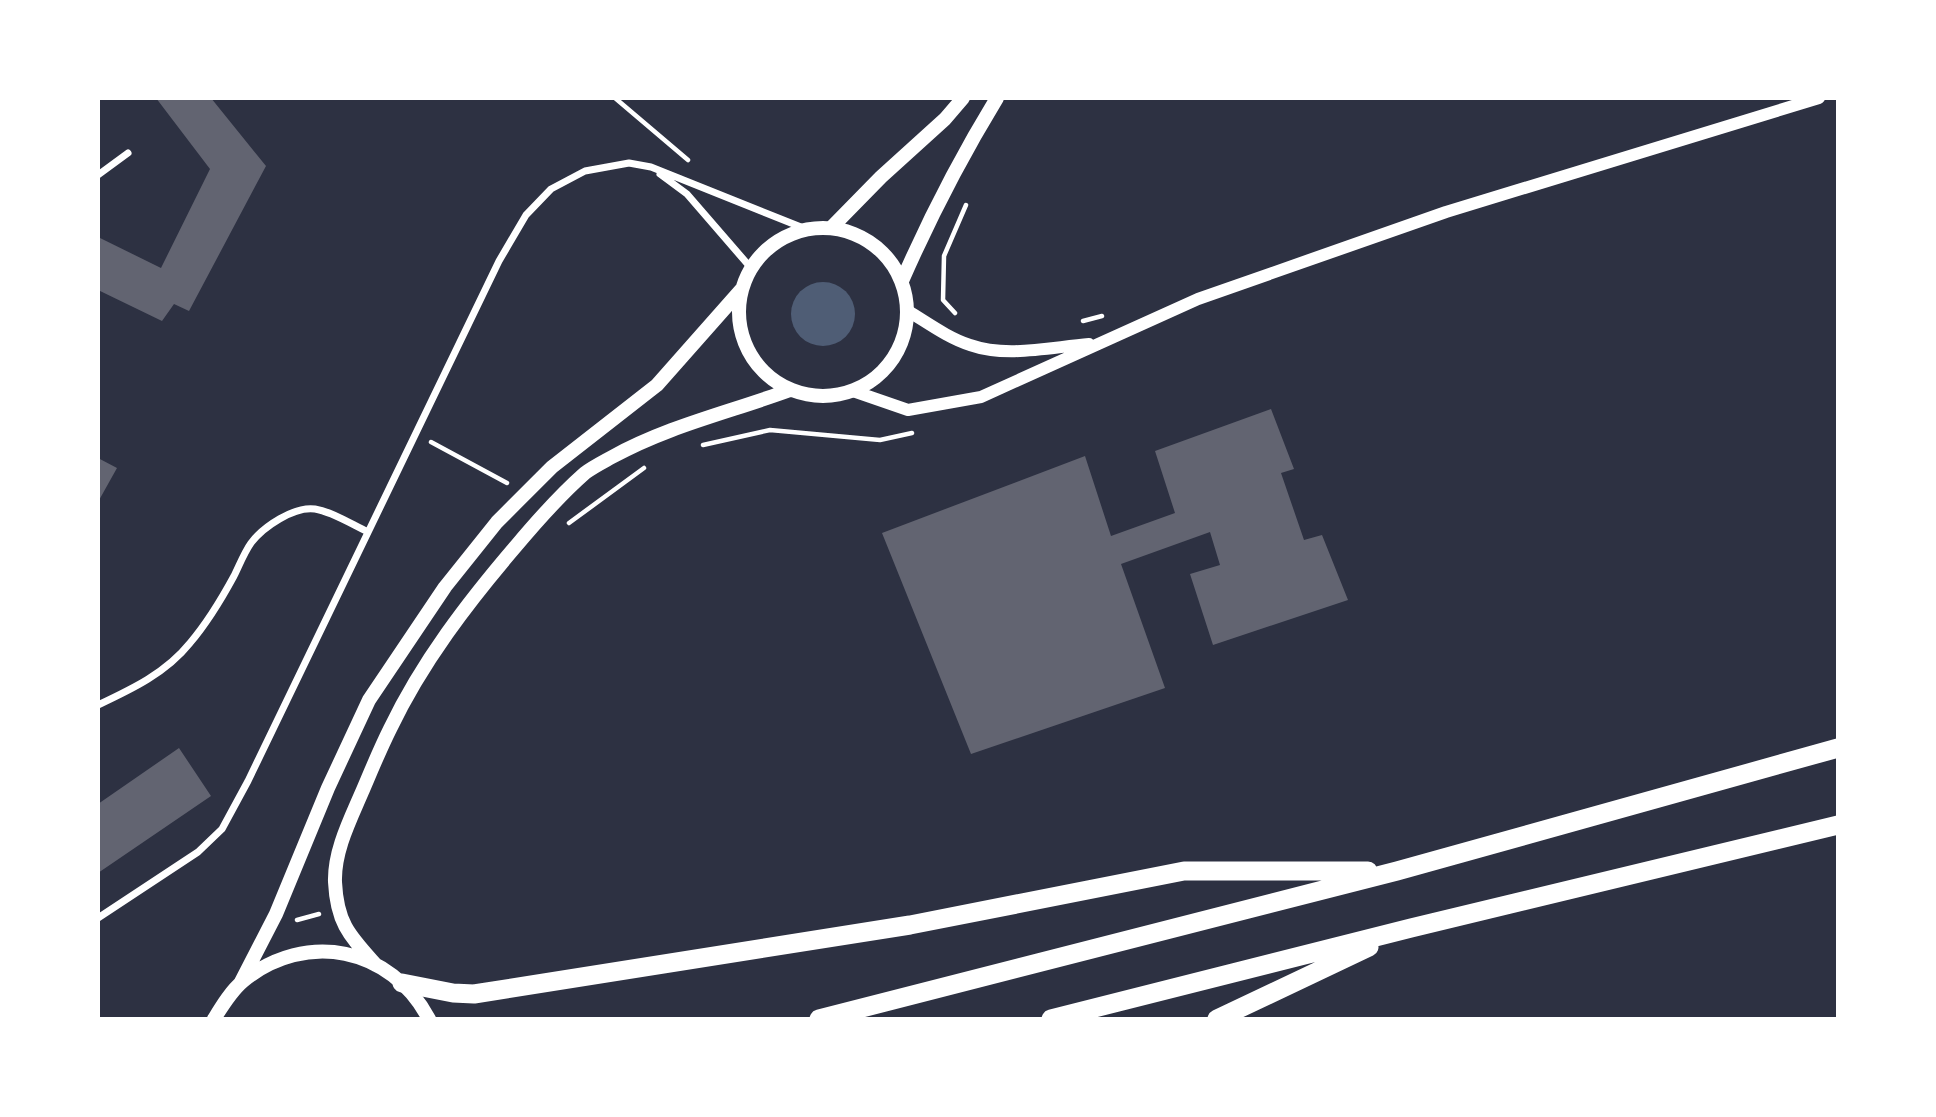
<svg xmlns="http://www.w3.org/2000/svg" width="1936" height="1117" viewBox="0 0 1936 1117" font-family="'Asap Condensed',sans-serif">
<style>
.water{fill:#4f5d75}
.building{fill:#626471}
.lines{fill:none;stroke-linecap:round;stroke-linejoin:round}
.path{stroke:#fff;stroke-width:4.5}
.minor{stroke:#fff;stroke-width:7}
.tertiary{stroke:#fff;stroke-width:12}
.secondary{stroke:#fff;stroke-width:14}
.trunk{stroke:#fff;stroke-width:19}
</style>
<rect width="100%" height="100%" fill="#2d3142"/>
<!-- water -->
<path class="water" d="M791 314a32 32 0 1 1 64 0a32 32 0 1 1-64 0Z"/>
<!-- building -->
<path class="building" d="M156,98H211L266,166L189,311L174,304L162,321L98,290V237L161,268L210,169Z
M1271,409L1294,469L1281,473L1304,540L1322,535L1348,600L1213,645L1190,574L1220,565L1210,532L1121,564L1165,688L971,754L882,533L1085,456L1111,536L1175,513L1155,451Z
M98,458L117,468L98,502Z
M179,748L211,796L98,873V804Z"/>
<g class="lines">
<!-- path -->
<path class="path" d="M615,98L688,160
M955,313L943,300L944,256L966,205
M1083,321L1102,316
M431,442L507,483
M703,445L770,430L880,440L912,433
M569,523L644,468
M297,920L319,914"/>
<!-- minor -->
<path class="minor" d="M660,174L687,194L751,268
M98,175L128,153
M98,705C132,689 166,673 190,643C207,623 221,600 234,576C239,566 244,553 251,543C263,527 294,506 315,509C333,512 351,524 368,532
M98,918L198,852L222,829L248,781L499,261L526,215L551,189L585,171L629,163L651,167L806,229"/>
<!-- tertiary -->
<path class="tertiary" d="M908,311C928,323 948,338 970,345C1007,358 1051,347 1089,344
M853,391L908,410L981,397L1198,299L1446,212L1819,98"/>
<!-- secondary -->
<path class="secondary" d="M832,227L881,177L945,119L963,98
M739 312a84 84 0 1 1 168 0a84 84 0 1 1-168 0Z
M902,281C930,217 961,157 997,98
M376,965C350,936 337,924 335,882C334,851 350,820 362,792C371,771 380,749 390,729C422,662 468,602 516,546C537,521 560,495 585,473C593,467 603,462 612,457C668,426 730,412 790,390
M241,982L276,914L328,788L369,700L445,587L497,522L552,467L657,385L741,290
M214,1019C222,1006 231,991 243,981C306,930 391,947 429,1019"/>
<!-- trunk -->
<path class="trunk" d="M402,983L453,993L474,994L910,925L1184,871H1368
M819,1019L1397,871L1838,748
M1051,1019L1411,928L1838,825
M1217,1019L1369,947"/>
</g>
<!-- border -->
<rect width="1936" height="1117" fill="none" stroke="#ffffff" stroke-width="200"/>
</svg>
